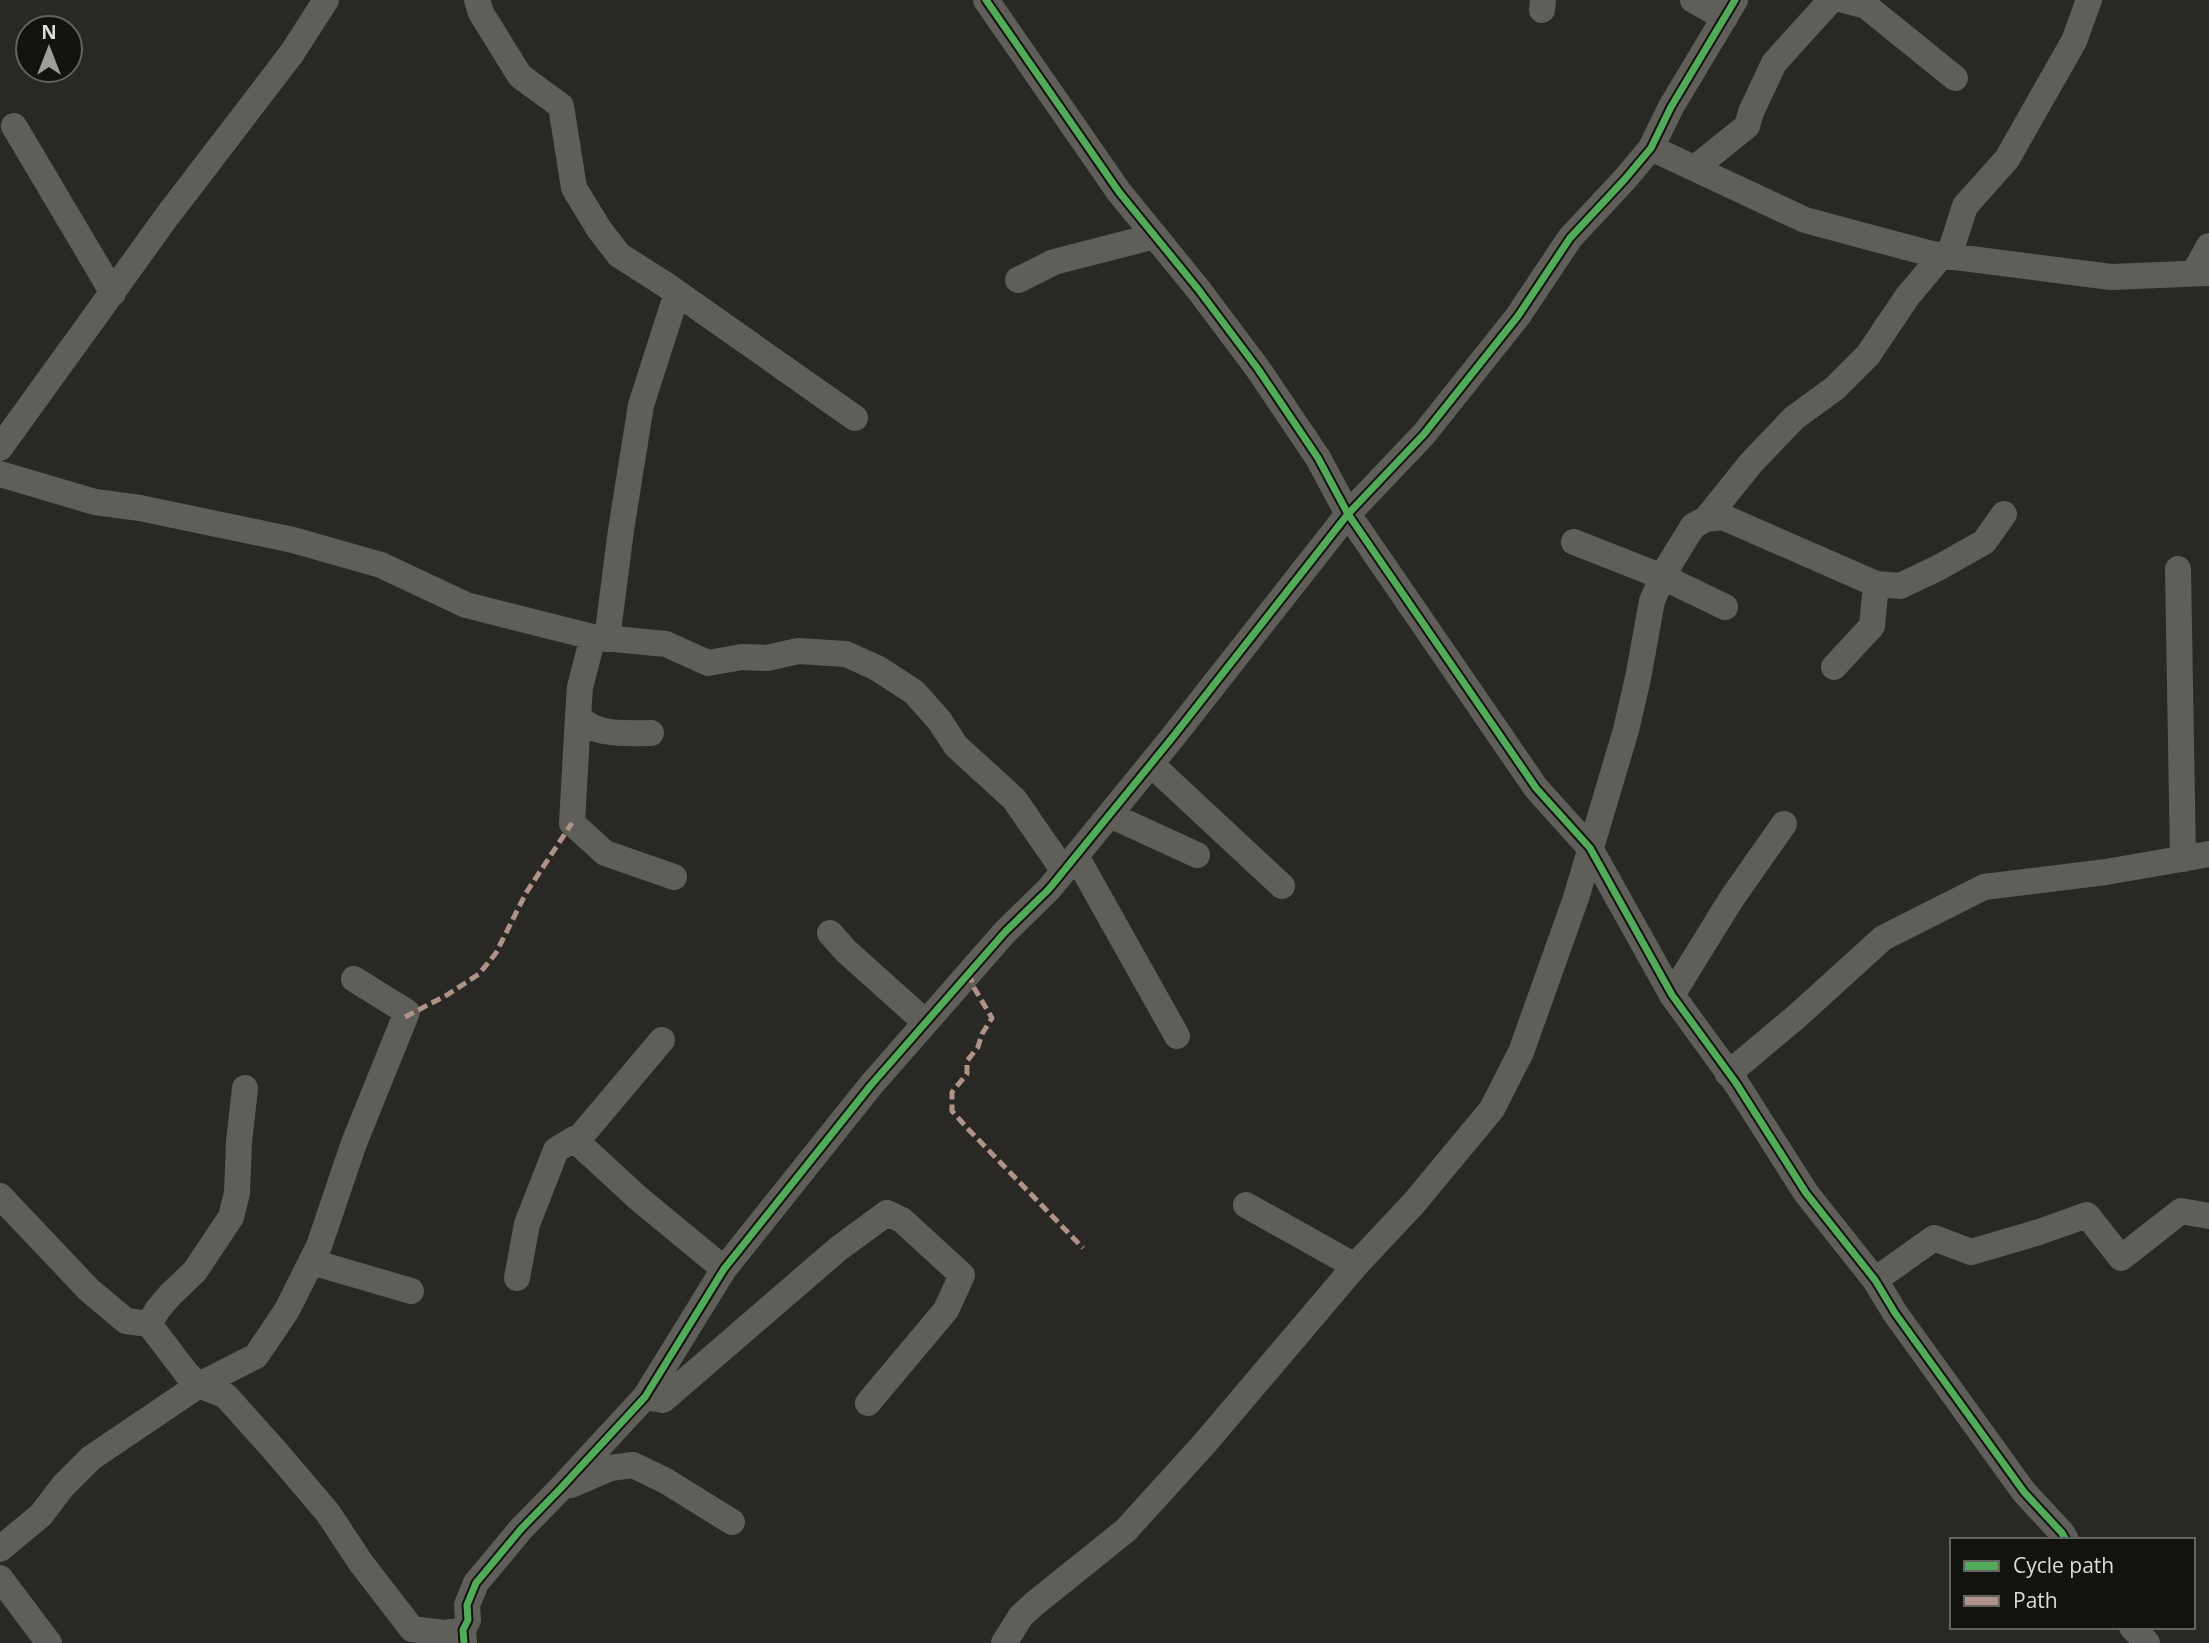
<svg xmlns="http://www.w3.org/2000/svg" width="2209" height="1643" viewBox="0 0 2209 1643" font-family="'Open Sans',sans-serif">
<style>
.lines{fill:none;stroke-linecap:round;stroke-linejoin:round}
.minor{stroke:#605e58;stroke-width:26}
.quiet{stroke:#af9288;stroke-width:5;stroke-dasharray:10 5;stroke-linecap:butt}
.cycleway-casing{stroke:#12120f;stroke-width:11}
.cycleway{stroke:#51ab58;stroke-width:7}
</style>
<rect width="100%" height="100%" fill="#292825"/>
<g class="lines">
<!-- minor -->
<path class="minor" d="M477,0L481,13L520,76L561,106L574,188L599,229L619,255L666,285L855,418
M986,0L1119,192L1198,289L1258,369L1318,458L1348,514L1536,788L1590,848L1672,995L1736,1083L1806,1193L1875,1280L1895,1313L2024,1492L2062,1533L2066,1540
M1693,0L1725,18
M1843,0L1866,6L1955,78
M1542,10L1543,0
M14,126L113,293
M1651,148L1805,220L1932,254L2111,277L2209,273
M1695,168L1747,126L1751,112L1774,63L1831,0
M1949,256L1965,206L2007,159L2074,41L2089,0
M2194,273L2209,246
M1018,280L1054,262L1155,236
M0,448L168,215L292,53L326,0
M0,474L95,502L140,508L293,540L381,565L466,605L593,637L666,644L708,663L742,657L767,658L798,651L846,654L877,668L914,692L939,720L956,746L1014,799L1064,871
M1706,519L1751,463L1794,418L1835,388L1868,355L1907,297L1942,255
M1574,542L1663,577L1725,607
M2178,569L2183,859
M593,637L580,687L578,716C595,737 628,733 651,733
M607,639L621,530L641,405L677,293
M1834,667L1872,626L1876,584
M578,716L572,823L605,853L674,877
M1151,764L1282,886
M1110,815L1197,855
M1076,856L1177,1036
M830,933L846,951L925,1022
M1672,995L1732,898L1784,824
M1728,1074L1796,1017L1883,938L1984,887L2106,872L2209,854
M576,1142L662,1040
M0,1196L89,1290L126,1321L149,1324L187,1374L199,1385L226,1396L277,1453L328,1513L361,1563L412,1629L443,1633L463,1630
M1246,1205L1355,1266
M312,1262L411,1291
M517,1278L527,1224L556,1150L574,1139L638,1198L724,1269
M1875,1280L1934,1238L1971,1252L2036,1233L2087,1215L2121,1258L2181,1211L2209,1216
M149,1324L158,1309L170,1295L195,1271L231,1217L237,1193L239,1142L245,1088
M645,1397L663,1400L838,1249L887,1213L902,1220L962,1275L946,1310L868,1403
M571,1485L610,1468L633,1465L666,1481L732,1522
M0,1549L41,1515L63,1486L91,1458L199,1385L256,1356L287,1310L319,1246L354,1143L407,1012L354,979
M0,1578L49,1643
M2132,1627L2147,1643
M464,1643L463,1630L468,1620L467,1605L476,1583L521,1529L560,1489L645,1397L724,1269L871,1085L1005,932L1049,889L1172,738L1348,514L1424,434L1518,316L1570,238L1625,179L1651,148L1671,107L1735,0
M1004,1643L1021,1616L1034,1604L1126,1530L1205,1443L1355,1266L1414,1203L1492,1109L1521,1052L1576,898L1626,730L1638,678L1652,601L1664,573L1693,526L1706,519L1723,517L1876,584L1900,586L1938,568L1984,542L2004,514"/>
<!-- quiet -->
<path class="quiet" d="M969,973L973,986L992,1018L982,1034L978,1047L967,1061V1074L952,1092V1111L969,1130L1083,1248
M405,1017L447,995L479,974L496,953L526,893L572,823"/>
<!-- cycleway casing -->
<g class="cycleway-casing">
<path id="cycleway" d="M986,0L1119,192L1198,289L1258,369L1318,458L1348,514L1536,788L1590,848L1672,995L1736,1083L1806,1193L1875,1280L1895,1313L2024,1492L2062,1533L2066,1540
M464,1643L463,1630L468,1620L467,1605L476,1583L521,1529L560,1489L645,1397L724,1269L871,1085L1005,932L1049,889L1172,738L1348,514L1424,434L1518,316L1570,238L1625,179L1651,148L1671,107L1735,0"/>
</g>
<!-- cycleway -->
<use href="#cycleway" class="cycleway"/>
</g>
<!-- legend -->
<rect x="1950" y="1538" width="245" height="91" fill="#12120f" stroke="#63635f" stroke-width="2"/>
<rect x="1964" y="1561" width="35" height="10" fill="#51ab58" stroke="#63635f" stroke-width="2"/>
<text x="2013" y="1573" font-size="21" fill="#dddcd8">Cycle path</text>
<rect x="1964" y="1596" width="35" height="10" fill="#af9288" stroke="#63635f" stroke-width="2"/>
<text x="2013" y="1608" font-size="21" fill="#dddcd8">Path</text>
<!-- north arrow -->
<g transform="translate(49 49)"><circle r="33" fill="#12120f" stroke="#63635f" stroke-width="2"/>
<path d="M0-5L12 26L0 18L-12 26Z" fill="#9e9d99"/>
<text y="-10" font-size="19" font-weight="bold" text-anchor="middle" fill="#dddcd8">N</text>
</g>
</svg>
